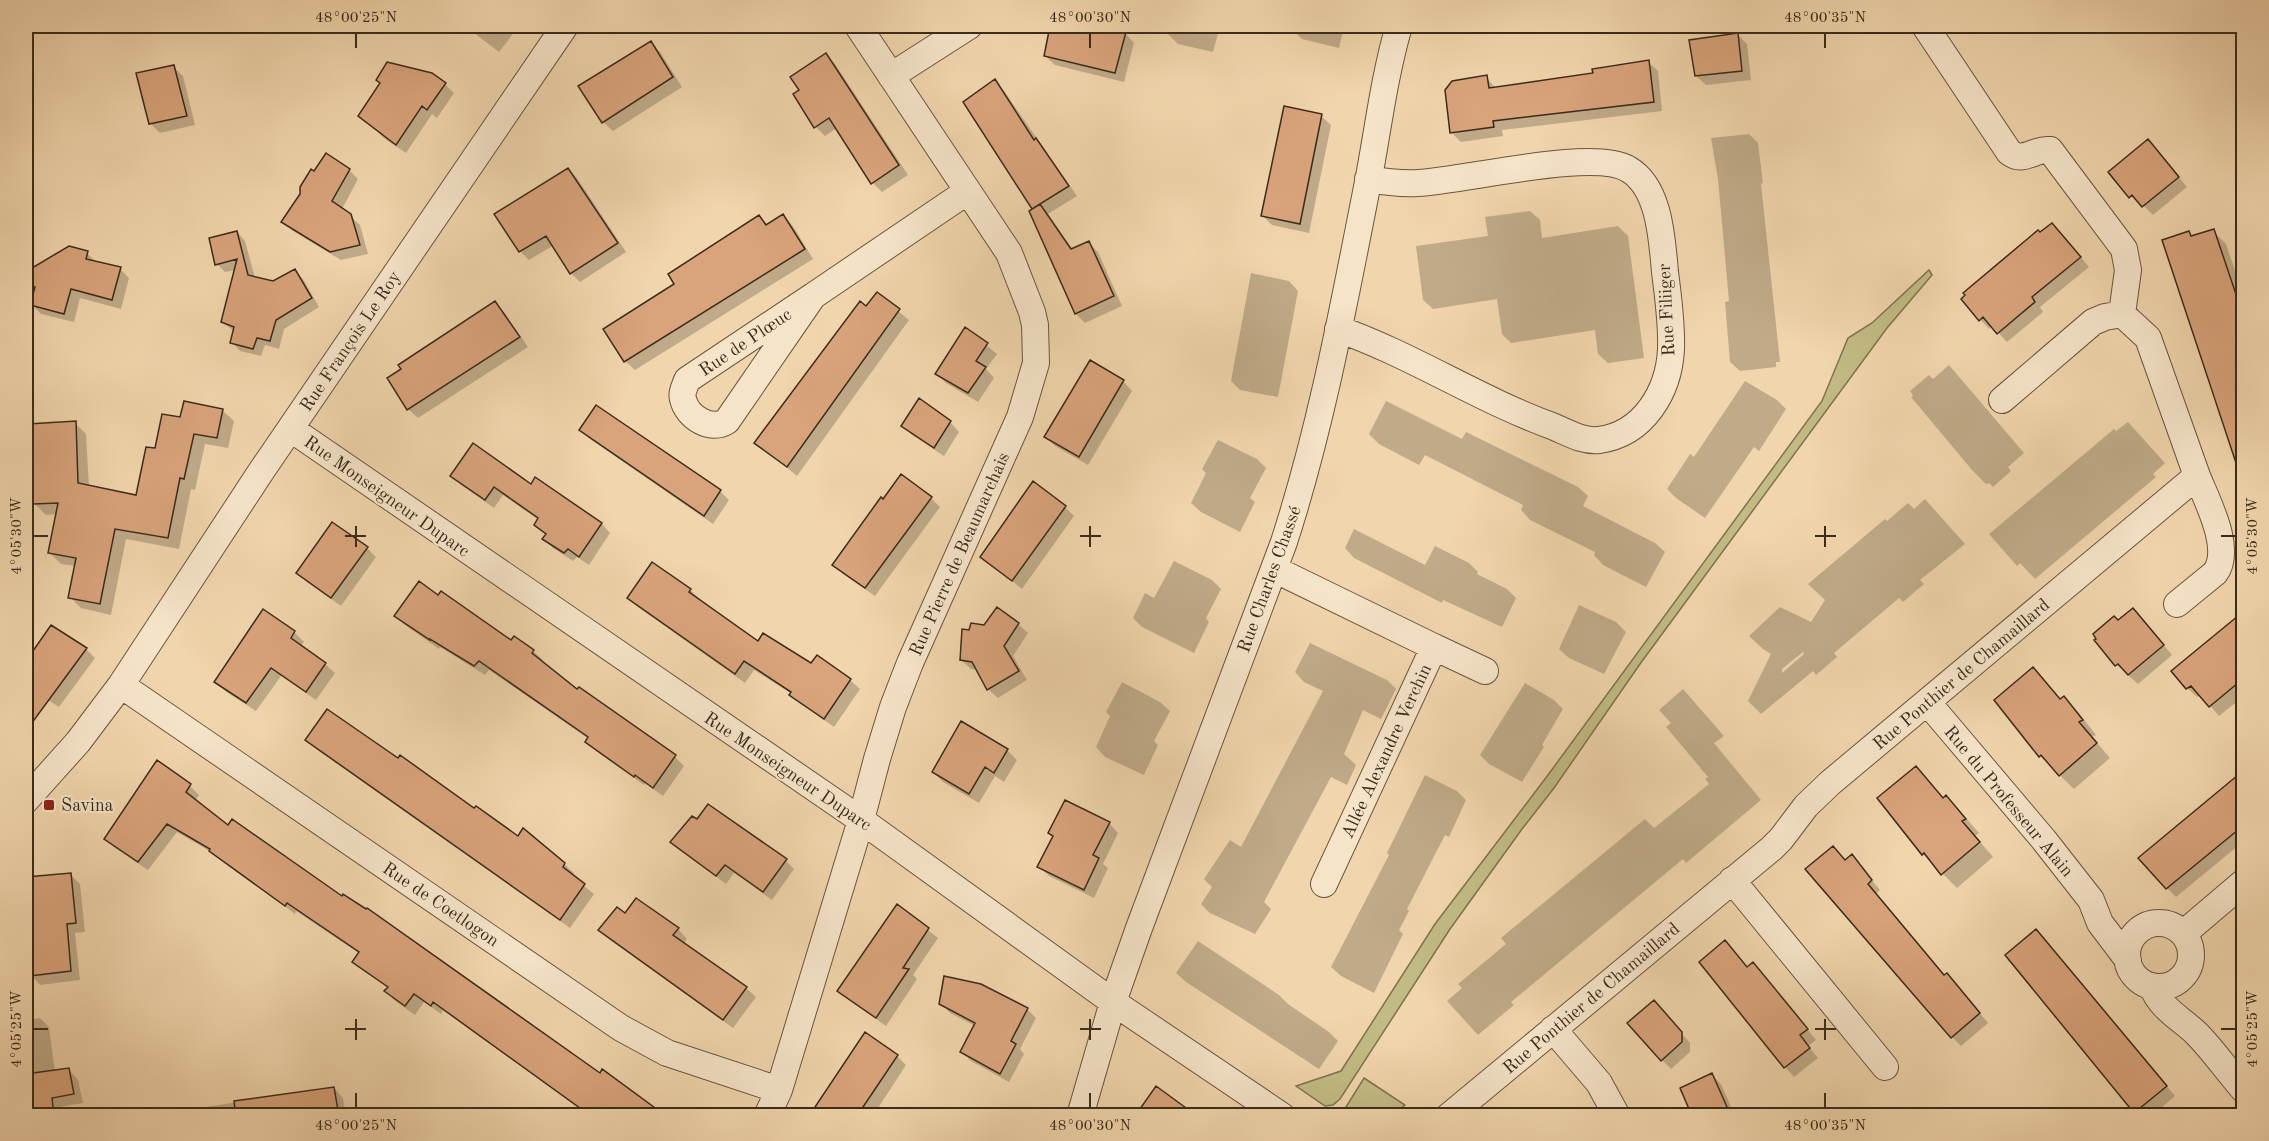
<svg xmlns="http://www.w3.org/2000/svg" width="2269" height="1141" viewBox="0 0 2269 1141" font-family="'Old Standard TT',serif">
<style>
.green{fill:#c2bb84;stroke:#7e7350;stroke-width:1.5}
.shadow{fill:#0003;fill-rule:evenodd}
.building{fill:#d9a37b;stroke:#3a2b1b;stroke-width:1.5}
.lines{fill:none;stroke-linecap:round;stroke-linejoin:round}
.minor-casing{stroke:#68563f;stroke-width:28}
.minor{stroke:#f6e4c9;stroke-width:26}
.ticks{fill:none;stroke:#3a2b1b;stroke-width:2}
.poi-dot{fill:#8f2418;stroke:#f6e4c9;stroke-width:2}
.labels{text-anchor:middle;stroke-width:4.5;stroke-linejoin:round;paint-order:stroke}
.street-label{font-size:18px;fill:#3a2b1b;stroke:#f6e4c9}
.poi-label{font-size:18px;fill:#3a2b1b;stroke:#f6e4c9;text-anchor:start}
.neatline{fill:none;stroke:#3a2b1b;stroke-width:2}
.ticks-label{font-size:15px;text-anchor:middle;fill:#3a2b1b}
</style>
<rect width="100%" height="100%" fill="#f1d5ac"/>
<filter id="stains"><feTurbulence type="fractalNoise" baseFrequency=".00333" numOctaves="4"/><feColorMatrix values="0 0 0 0 .2 0 0 0 0 .09 0 0 0 0 .02 0 0 0 .5 -.17"/></filter>
<radialGradient id="worn" r=".72"><stop offset=".6" stop-color="#630" stop-opacity="0"/><stop offset="1" stop-color="#630" stop-opacity=".3"/></radialGradient>
<!-- green -->
<path class="green" d="M1929,270L1932,275L1887,328L1640,664L1554,788L1522,829L1450,929L1340,1099L1333,1105L1325,1106L1296,1086L1341,1071L1435,924L1548,775L1822,401L1848,338L1872,323Z
M1364,1078L1405,1105L1392,1115H1364L1361,1113L1359,1115H1341Z"/>
<!-- shadow -->
<path class="shadow" d="M465,26H519L499,52Z
M1052,26H1099L1125,33L1134,43L1124,82L1055,65L1045,56Z
M1170,26H1220L1213,52L1178,44L1168,34Z
M1293,26H1344L1339,48L1302,39L1292,29Z
M1498,26H1509L1508,29Z
M1738,35L1747,44L1751,80L1706,85L1696,76Z
M650,43L660,52L682,87L613,131L603,122Z
M826,55L835,64L908,175L882,192L873,183L837,128L825,136L816,127L801,90Z
M1648,62L1658,71L1662,111L1502,130L1503,136L1461,142L1452,133L1486,77L1496,89L1595,74Z
M173,67L183,76L195,125L160,133L150,123Z
M418,71L445,84L454,93L437,118L432,114L406,153L385,139L376,130Z
M995,81L1004,91L1077,196L1048,214L1073,250L1089,243L1098,252L1122,306L1085,323L1076,314L1031,211L1034,210Z
M1321,116L1331,125L1309,233L1272,225L1263,216Z
M1749,134L1758,143L1763,183L1761,184L1780,362H1776V367L1740,371L1730,362L1725,302L1729,301L1718,179L1711,138Z
M2148,141L2187,187L2153,215L2142,204L2140,206L2110,172Z
M568,169L577,178L626,252L580,282L571,273L554,245L529,260L520,251L496,214Z
M349,170L358,179L342,209L360,225L368,254L341,260L293,231L283,222L315,173Z
M1530,211L1540,220L1542,238L1618,226L1628,236L1644,358L1608,363L1598,354L1595,330L1511,343L1502,334L1497,299L1433,309L1423,300L1416,246L1488,236L1485,217Z
M759,216L769,226L783,216L793,226L813,259L635,370L625,361L676,284Z
M2213,231L2226,244L2244,297V481L2164,241L2189,233L2194,237Z
M237,232L245,241L255,278L273,282L295,271L303,279L319,307L284,329L279,349L265,345L261,356L240,351L232,342L234,331L222,322L236,270L225,272L217,264Z
M2061,234L2089,267L2040,307L2043,312L2007,342L1992,326L1989,329L1980,319Z
M87,253L96,262L120,269L129,278L121,309L80,298L74,322L41,314L32,305L35,292L29,285Z
M1251,273L1289,281L1298,291L1278,397L1240,390L1231,381Z
M877,294L909,320L797,476L756,442Z
M494,303L504,312L528,347L418,418L408,409Z
M966,329L997,354L986,369L994,378L978,402L946,383L937,374Z
M1949,365L2024,453L2008,467L2011,471L1993,487L1989,483L1986,484L1972,470L1911,397L1913,396L1910,391L1929,375L1933,379Z
M1123,381L1132,391L1088,465L1055,446L1046,437Z
M1745,381L1777,400L1786,409L1759,451L1754,447L1705,518L1676,498L1667,489L1690,454L1694,457Z
M1386,401L1462,439L1466,432L1578,487L1588,496L1583,506L1655,543L1665,552L1646,587L1603,565L1594,555L1595,552L1530,520L1521,510L1523,505L1425,455L1419,465L1379,444L1369,434Z
M222,410L234,421L228,448L205,444L195,490L191,489L179,549L126,539L111,615L81,608L70,597L76,566L61,564L50,553L57,514L46,515L34,503L75,423L86,434L89,487L138,497L181,418Z
M950,422L959,432L944,456L912,435L903,426Z
M2128,422L2165,463L2153,474L2156,477L2035,579L2020,563L2017,566L1989,534L2114,429L2116,431Z
M581,430L720,491L729,500L713,524L590,439Z
M1218,440L1257,459L1266,468L1250,498L1255,502L1240,532L1201,512L1191,503L1206,473L1202,469Z
M452,476L531,486L536,479L602,524L610,533L589,565L577,557L573,561L553,548L544,539L547,535L536,525L539,520L503,495L494,508L461,485Z
M931,498L940,507L875,596L843,574L834,565Z
M1925,499L1965,544L1920,580L1924,584L1903,602L1899,598L1834,653L1837,657L1816,675L1813,671L1761,714L1748,701L1771,654L1763,649L1749,636L1780,607L1811,622L1825,600L1808,584L1885,519L1887,521L1908,503L1914,509ZM1803,652L1804,654L1782,673V669Z
M1065,507L1074,516L1022,589L982,557Z
M1354,529L1425,565L1435,546L1469,563L1478,572L1477,574L1507,589L1516,598L1502,627L1443,600L1442,603L1354,558L1345,548Z
M367,548L376,557L341,606L307,582L298,573Z
M1174,561L1212,580L1221,589L1206,618L1209,622L1194,653L1142,627L1133,618L1145,593L1154,598Z
M690,590L700,599L698,601L758,643L850,680L860,689L834,727L801,704L792,694L754,670L745,683L638,607L629,598Z
M439,597L511,642L514,638L533,651L543,660L541,663L578,691L579,689L675,757L684,766L663,796L645,783L644,785L596,751L587,742L589,739L489,670L485,675L440,647L439,649L405,625L396,616Z
M1579,605L1616,622L1626,632L1604,674L1569,658L1559,649Z
M2244,612V696L2219,716L2201,695L2197,697L2187,688Z
M2142,619L2172,655L2138,684L2117,665L2118,622Z
M1018,624L1028,633L1013,656L1027,680L998,698L988,689L978,670L971,669L961,660L970,632L985,627Z
M51,627L86,649L95,658L59,707L26,686V664Z
M294,632L304,642L301,646L325,664L335,673L316,700L281,676L256,711L225,691L216,681Z
M1310,643L1387,680L1396,689L1381,719L1363,710L1344,754L1356,765L1347,785L1331,777L1264,902L1271,909L1255,934L1210,913L1201,904L1212,887L1204,879L1230,840L1241,847L1323,691L1304,682L1295,672Z
M2033,669L2061,700L2064,698L2078,712L2096,735L2092,737L2110,758L2074,789L2040,756Z
M1122,682L1160,702L1170,711L1154,741L1158,745L1144,775L1105,757L1096,747L1110,716L1106,712Z
M1525,683L1554,700L1563,709L1542,745L1544,747L1522,782L1489,764L1480,755Z
M1683,689L1724,736L1714,743L1761,800L1686,863L1683,859L1511,1002L1514,1005L1478,1035L1447,1001L1462,988L1458,984L1506,944L1501,938L1645,819L1654,828L1709,784L1705,779L1708,777L1666,727L1671,723L1659,710Z
M961,723L1007,750L1017,760L1004,782L995,776L979,803L943,782L933,772Z
M307,740L475,810L564,864L574,873L572,876L594,894L570,928L316,749Z
M1916,768L1944,799L1946,797L1960,811L1979,833L1975,836L1993,857L1957,888L1923,854L1879,798Z
M2244,772V841L2176,897L2167,888Z
M1425,775L1457,791L1466,800L1449,837L1445,835L1407,909L1409,911L1399,930L1403,934L1374,993L1341,976L1331,967L1389,855L1387,853Z
M190,786L199,795L195,801L228,827L664,1116H590L443,1010L441,1014L424,1002L415,1015L395,1001L386,991L388,988L364,971L354,962L360,954L296,911L295,914L216,855L177,832L148,870L115,848L106,839Z
M1109,823L1118,833L1103,864L1108,868L1094,898L1049,876L1039,866L1054,837Z
M672,842L786,861L794,869L772,900L734,873L726,884Z
M1852,856L1880,890L1876,894L1944,976L1956,984L1988,1023L1961,1046L1952,1037L1845,861Z
M70,874L80,884L85,932L75,933L80,980L40,985L31,975L26,916V909L29,908L26,878Z
M898,907L938,938L913,975L917,979L886,1026L849,1000L839,991Z
M625,916L678,929L687,939L683,944L746,988L756,997L733,1028L609,939L600,930Z
M2045,940L2175,1096L2152,1116H2139L2136,1112L2007,955Z
M1198,941L1279,995L1288,1004L1329,1032L1338,1041L1319,1069L1186,982L1176,973Z
M1734,952L1748,968L1762,974L1816,1040L1808,1046L1818,1058L1794,1077L1785,1067Z
M980,985L1027,1009L1036,1018L1020,1049L1024,1054L1009,1082L971,1061L962,1052L975,1026L950,1013L941,1003Z
M1663,1012L1690,1043V1052L1671,1069L1662,1060Z
M40,1018L49,1027L55,1072L69,1070L78,1080L83,1103L60,1107L62,1116H26V1020Z
M897,1056L906,1065L873,1116H811Z
M1712,1075L1721,1084L1735,1116H1694Z
M334,1088L343,1098L346,1116H207L205,1107Z
M417,1108L423,1114L430,1113L432,1116H385L384,1113Z
M1564,1112L1568,1116H1555Z"/>
<!-- building -->
<path class="building" d="M1050,26H1104L1126,32L1115,73L1044,56Z
M1738,33L1742,71L1695,76L1689,40Z
M651,41L673,77L602,123L578,86Z
M826,53L899,165L871,184L829,118L814,128L793,94L799,90L790,77Z
M1649,60L1654,102L1493,121L1494,127L1450,133L1445,90L1452,81L1487,75L1489,88L1593,73L1592,69Z
M387,62L432,73L446,83L427,110L422,106L396,145L358,116L380,83L376,80Z
M174,65L187,116L149,124L136,73Z
M995,79L1034,140L1036,138L1069,186L1032,209L963,102Z
M1284,106L1322,114L1300,224L1261,216Z
M2148,139L2179,177L2142,207L2132,195L2129,198L2108,172Z
M326,153L350,169L332,201L351,214L360,245L330,252L281,222L300,194V187L311,169L314,171Z
M568,168L618,243L570,274L546,236L519,252L494,214Z
M1040,204L1071,249L1089,241L1114,296L1075,314L1029,211Z
M783,214L805,249L624,362L603,329L674,284L668,274L759,215L766,225Z
M2052,223L2081,257L2032,297L2035,302L1997,334L1983,317L1979,321L1961,299L1965,295L1963,293L2038,230L2040,232Z
M2214,229L2244,318V471L2239,472L2162,240L2189,231L2191,236Z
M237,231L248,275L273,281L295,269L312,298L276,320L270,341L257,338L253,349L230,343L234,327L221,322L237,259L215,265L209,238Z
M69,246L88,251L86,259L121,267L112,300L71,289L64,314L30,305L35,287L27,285L32,268Z
M877,292L900,309L787,467L754,443L860,301L866,306Z
M495,301L520,337L407,410L387,378L401,369L398,365Z
M965,327L988,343L976,361L986,367L968,393L935,374Z
M1090,360L1124,380L1079,457L1044,437Z
M919,398L951,421L934,448L901,426Z
M184,401L223,409L217,438L194,434L184,479L180,478L168,538L115,529L100,604L68,598L76,558L48,553L58,503L33,504L28,424L76,421L78,483L136,495L146,447L155,448L162,414L180,417Z
M596,405L721,490L704,516L579,430Z
M473,443L531,484L535,477L602,523L579,557L568,549L564,553L542,539L546,534L534,525L538,518L494,487L485,500L450,476Z
M901,474L932,497L865,588L832,565L881,497L883,499Z
M1033,481L1066,506L1012,581L980,557Z
M332,522L368,547L331,598L296,573Z
M652,562L691,589L689,592L758,641L763,633L811,663L817,655L851,679L824,719L789,695L791,692L744,661L735,674L627,598Z
M419,581L438,595L441,591L511,640L514,636L534,650L532,653L577,689L579,687L676,755L653,788L635,775L634,777L585,742L588,737L479,661L474,666L430,639V640L394,616Z
M997,607L1019,623L1004,646L1019,671L987,690L972,662L960,660L962,629L969,630L971,623L984,625Z
M2133,608L2164,645L2128,675L2118,664L2115,666L2094,640L2096,639L2093,634L2114,616L2118,620Z
M263,609L295,631L291,638L326,663L306,692L271,668L246,703L214,682Z
M2244,611V678L2209,707L2191,686L2186,689L2171,671Z
M51,625L87,648L26,731V661Z
M2033,667L2060,699L2064,696L2083,720L2079,722L2097,743L2059,776L2041,755L2039,757L1994,700Z
M327,709L398,758L400,755L474,808L476,806L518,836L523,828L565,863L563,867L585,884L560,920L305,740Z
M961,721L1008,749L994,773L985,767L969,794L932,772Z
M157,760L191,784L186,792L228,825L232,819L342,896L343,894L366,909L367,908L600,1073L602,1069L666,1116H591L433,1002L431,1006L414,994L405,1006L384,991L388,987L352,962L359,952L287,903L285,906L209,851L210,849L167,824L138,862L104,839Z
M1916,766L1943,798L1946,795L1966,819L1962,821L1980,842L1941,875L1924,853L1922,855L1877,798Z
M2244,770V825L2166,889L2138,858Z
M1065,800L1110,822L1093,855L1099,858L1084,890L1037,867L1053,836L1048,833Z
M708,804L787,859L763,892L725,865L716,876L670,842L692,816L697,819Z
M1833,846L1845,860L1852,854L1872,880L1868,884L1944,975L1947,973L1980,1013L1951,1038L1805,869Z
M71,873L76,923L67,924L71,971L30,976L26,926V877Z
M636,898L679,928L673,935L747,987L723,1020L598,930L617,907L625,913Z
M897,904L929,928L903,968L909,969L876,1018L837,991Z
M2036,929L2167,1086L2134,1113L2005,955Z
M1725,940L1747,967L1753,962L1808,1029L1800,1035L1810,1048L1784,1068L1699,962Z
M944,976L981,984L1028,1008L1011,1041L1016,1044L1000,1074L960,1052L975,1023L939,1004Z
M1654,1000L1682,1032V1042L1661,1061L1627,1023Z
M865,1032L898,1055L857,1116H809Z
M69,1068L74,1094L52,1098L54,1116H26V1074Z
M1712,1073L1731,1116H1692L1680,1088Z
M1156,1086L1197,1116H1135Z
M334,1087L339,1116H236L234,1101Z"/>
<g class="lines">
<!-- minor casing -->
<g class="minor-casing">
<path id="minor" d="M891,76L969,26
M813,296L687,380C685,386 681,393 683,399C687,417 711,432 727,421L813,296L968,191
M1338,329C1412,355 1478,399 1552,426C1567,432 1583,442 1599,440C1644,434 1669,391 1671,349C1672,323 1668,297 1665,272C1662,240 1660,187 1628,169C1593,148 1464,181 1418,183C1401,184 1385,182 1368,179
M2002,400L2093,322L2105,317L2122,314
M291,429L861,820L1113,1002L1282,1116
M1274,569L1434,647L1324,884
M2177,604L2215,573C2233,549 2207,501 2197,476
M1434,647L1485,671
M121,685L621,1028L667,1053L779,1090
M1928,703L2044,840L2091,900L2100,923L2128,960
M26,800L78,742L121,685L262,470L565,26
M1732,880L1885,1067
M2127 955a32 32 0 1 1 64 0a32 32 0 1 1-64 0Z
M2184,933L2244,882
M2152,986C2160,1008 2180,1018 2196,1033C2213,1050 2228,1072 2244,1090
M1553,1029L1599,1083L1617,1116
M767,1116L779,1090L861,820L877,759L893,707L910,663L1020,417L1036,363L1035,325L1032,312L1009,253L858,26
M1080,1116L1113,1002L1139,928L1284,542C1322,425 1344,303 1368,182C1378,130 1384,77 1399,26
M1449,1116L1772,848L1781,839L1806,806L1830,783L2197,476L2148,338L2122,314L2128,270L2124,249L2050,150C2034,148 2024,164 2009,152L1925,26"/>
</g>
<!-- minor -->
<use href="#minor" class="minor"/>
</g>
<!-- ticks -->
<path class="ticks" d="M356,33V48M1090,33V48M1825,33V48M356,526V547M1090,526V547M1825,526V547M33,536H48M345,536H366M1080,536H1101M1815,536H1836M2221,536H2236M356,1019V1040M1090,1019V1040M1825,1019V1040M33,1029H48M345,1029H366M1080,1029H1101M1815,1029H1836M2221,1029H2236M356,1093V1108M1090,1093V1108M1825,1093V1108"/>
<!-- markers -->
<rect class="poi-dot" x="43" y="799" width="12" height="12" rx="3"/>
<g class="labels">
<!-- street labels -->
<g class="street-label">
<text transform="translate(1666 310) rotate(-93)" y="6">Rue Filiiger</text>
<text transform="translate(350 341) rotate(-56)" y="6">Rue François Le Roy</text>
<text transform="translate(745 342) rotate(-34)" y="6">Rue de Plœuc</text>
<text transform="translate(387 496) rotate(35)" y="6">Rue Monseigneur Duparc</text>
<text transform="translate(959 554) rotate(-66)" y="6">Rue Pierre de Beaumarchais</text>
<text transform="translate(1269 579) rotate(-70)" y="6">Rue Charles Chassé</text>
<text transform="translate(1961 674) rotate(-40)" y="6">Rue Ponthier de Chamaillard</text>
<text transform="translate(1386 751) rotate(-65)" y="6">Allée Alexandre Verchin</text>
<text transform="translate(788 771) rotate(34)" y="6">Rue Monseigneur Duparc</text>
<text transform="translate(2009 801) rotate(50)" y="6">Rue du Professeur Alain</text>
<text transform="translate(441 904) rotate(34)" y="6">Rue de Coetlogon</text>
<text transform="translate(1591 998) rotate(-40)" y="6">Rue Ponthier de Chamaillard</text>
</g>
<!-- poi labels -->
<g class="poi-label">
<text x="61" y="811">Savina</text>
</g>
</g>
<!-- margin -->
<rect width="2269" height="1141" fill="none" stroke="#f1d5ac" stroke-width="66"/>
<rect x="33" y="33" width="2203" height="1075" class="neatline"/>
<g class="ticks-label">
<text x="356" y="22">48°00'25"N</text>
<text x="1090" y="22">48°00'30"N</text>
<text x="1825" y="22">48°00'35"N</text>
<text transform="translate(2252 536) rotate(-90)" y="5">4°05'30"W</text>
<text transform="translate(16 536) rotate(-90)" y="5">4°05'30"W</text>
<text transform="translate(2252 1029) rotate(-90)" y="5">4°05'25"W</text>
<text transform="translate(16 1029) rotate(-90)" y="5">4°05'25"W</text>
<text x="356" y="1130">48°00'25"N</text>
<text x="1090" y="1130">48°00'30"N</text>
<text x="1825" y="1130">48°00'35"N</text>
</g>
<rect width="100%" height="100%" filter="url(#stains)"/>
<rect width="100%" height="100%" fill="url(#worn)"/>
</svg>
